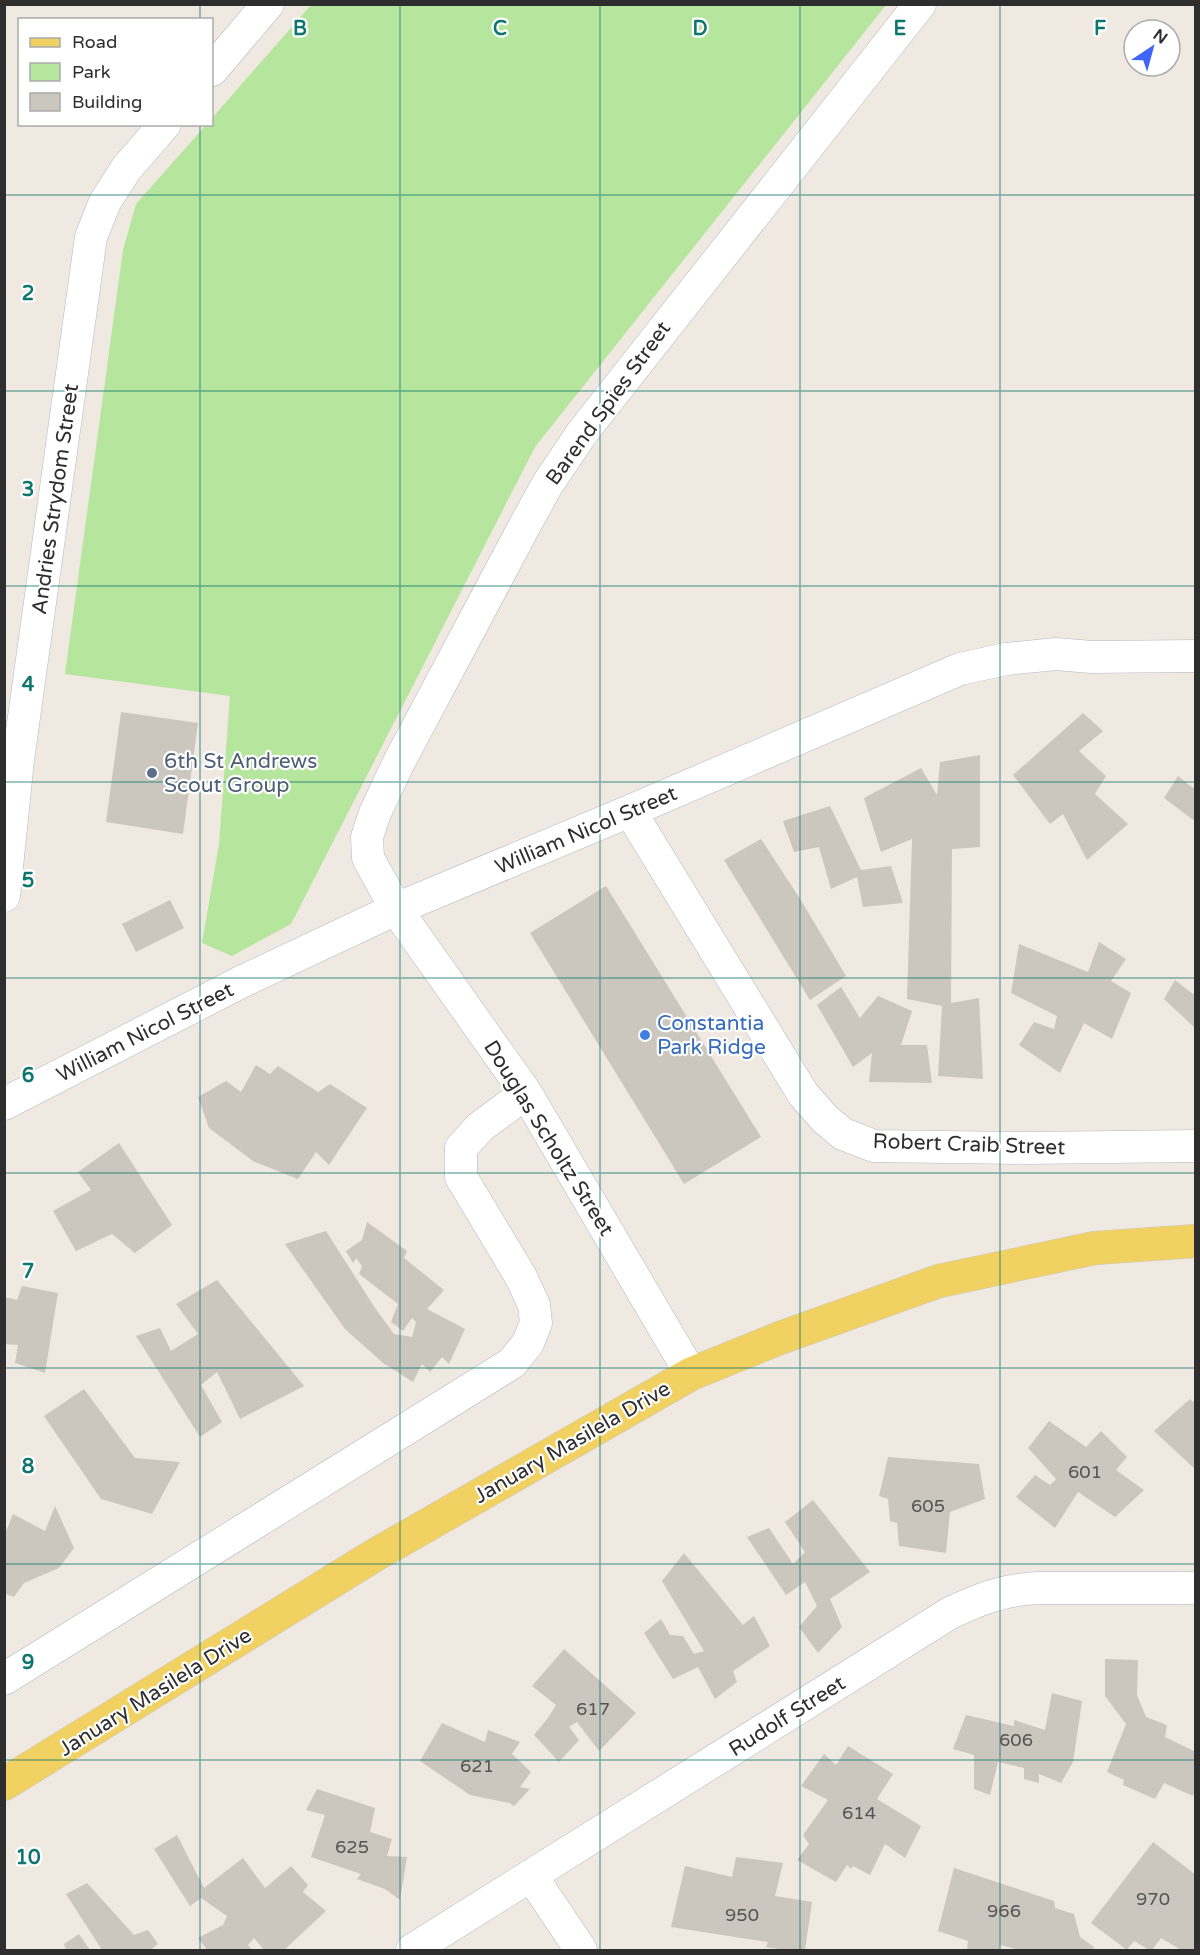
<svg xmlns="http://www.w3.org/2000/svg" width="1200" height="1955" viewBox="0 0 1200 1955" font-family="'Varela Round',sans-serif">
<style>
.green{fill:#b6e59e}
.building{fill:#cbc7bf}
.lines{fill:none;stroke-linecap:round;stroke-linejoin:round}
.minor-casing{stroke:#b4b7c1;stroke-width:33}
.major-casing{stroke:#c9c9c9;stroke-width:34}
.minor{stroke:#fff;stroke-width:32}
.major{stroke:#f2d163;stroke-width:33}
.grid{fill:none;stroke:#0f766e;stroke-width:1.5;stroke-opacity:0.55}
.service-dot{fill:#5c6f8a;stroke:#fff;stroke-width:2}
.shop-dot{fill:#3f7fe0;stroke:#fff;stroke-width:2}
.labels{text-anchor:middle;stroke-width:4.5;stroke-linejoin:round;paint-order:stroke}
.number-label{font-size:18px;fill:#555452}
.street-label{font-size:21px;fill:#2e2e2e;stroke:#fff}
.service-label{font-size:21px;fill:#4e5e75;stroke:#fff;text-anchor:start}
.shop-label{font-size:21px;fill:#366cbe;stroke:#fff;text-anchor:start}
.grid-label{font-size:20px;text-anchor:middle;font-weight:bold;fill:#0f766e;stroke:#fff;stroke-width:4.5;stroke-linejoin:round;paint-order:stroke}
</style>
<rect width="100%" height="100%" fill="#efe9e1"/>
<!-- green -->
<path class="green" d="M311,5H886L535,447L291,924L232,956L202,943L219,844L230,696L65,674L123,250L136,204L206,125L212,124V118Z"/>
<!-- building -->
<path class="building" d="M121,712L198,723L183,834L106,822Z
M1083,713L1103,731L1079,751L1106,776L1095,794L1128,824L1087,860L1063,814L1050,824L1013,775Z
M980,755V847L952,849L951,1003L979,998L983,1079L938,1076L942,1006L907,999L912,839L881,852L864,798L921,768L937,795L940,762Z
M1178,776L1193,788L1196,783V822L1164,798Z
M830,806L861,870L891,866L903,903L863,907L857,877L831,889L819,847L794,852L783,821Z
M761,839L802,902L846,976L810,1000L724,860Z
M606,886L761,1137L684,1184L530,933Z
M170,900L184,928L136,952L122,924Z
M1099,942L1126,959L1111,981L1131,993L1112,1039L1084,1023L1060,1073L1019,1045L1034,1022L1054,1029L1057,1016L1011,993L1019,944L1088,972Z
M1175,980L1193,994L1196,991V1029L1164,999Z
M841,987L860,1018L878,996L912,1011L901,1045H927L932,1083L869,1082L872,1053L853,1067L817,1005Z
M256,1065L270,1074L278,1066L318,1092L330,1084L367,1108L329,1165L316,1152L298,1179L253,1161L209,1128L198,1097L226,1081L241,1092Z
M119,1143L172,1225L135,1253L112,1234L76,1251L53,1211L91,1190L78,1172Z
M367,1222L407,1251L404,1258L444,1290L427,1309L465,1329L449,1364L442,1357L430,1372L422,1364L413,1382L383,1363L345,1329L285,1244L326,1231L375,1308L394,1334L412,1337L416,1322L412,1318L403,1331L391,1322L398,1304L359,1274L362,1266L356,1258L353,1263L346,1251L362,1240Z
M217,1280L304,1386L240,1419L217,1372L201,1385L222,1422L200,1437L136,1336L160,1328L171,1351L198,1334L176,1304Z
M22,1286L58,1293L45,1373L15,1363L18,1345L4,1344V1297L17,1300Z
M84,1389L135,1458L180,1462L152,1514L101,1499L44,1416Z
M1190,1399L1196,1404V1470L1154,1431Z
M1049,1421L1086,1447L1101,1431L1127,1457L1116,1470L1144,1490L1115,1517L1078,1492L1055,1528L1016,1497L1035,1475L1050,1485L1056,1479L1028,1448Z
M888,1457L979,1464L985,1499L950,1512L946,1553L899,1546L897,1523L890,1521L888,1499L879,1496Z
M813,1500L870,1572L830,1599L842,1627L818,1653L799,1627L817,1606L805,1582L786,1595L747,1537L769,1528L793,1564L805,1552L785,1522Z
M55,1506L74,1548L59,1568L24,1583L14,1597L4,1593V1536L13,1514L45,1531Z
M684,1553L743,1625L754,1616L770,1646L733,1671L737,1682L715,1699L698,1667L673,1679L644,1633L661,1619L670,1635L683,1636L694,1654L704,1651L662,1581Z
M564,1649L636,1713L599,1751L577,1722L569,1727L579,1740L559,1762L534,1735L548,1718L556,1705L532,1686Z
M1105,1659L1138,1660L1137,1695L1146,1717L1167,1725L1165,1737L1196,1752V1789L1193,1796L1164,1783L1155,1799L1123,1785L1124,1780L1107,1772L1126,1724L1105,1696Z
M1052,1693L1082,1701L1073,1762L1061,1783L1039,1774V1783L1024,1779V1768L998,1762L990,1795L974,1789V1755L953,1749L966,1715L1014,1726V1720L1045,1730Z
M442,1723L485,1742L488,1730L520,1742L512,1754L531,1772L520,1787L530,1789L514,1806L509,1803L470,1795L420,1761Z
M848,1746L893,1774L877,1799L921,1826L905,1858L885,1844L870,1875L853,1866L851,1869L847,1865L836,1882L797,1860L809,1844L803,1835L828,1800L801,1786L824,1754L836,1765Z
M317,1789L375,1808L370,1832L392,1839L387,1856L407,1857L400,1900L385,1889L357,1879L361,1874L311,1857L325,1815L306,1810Z
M177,1835L204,1888L243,1858L265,1888L291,1866L308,1885L303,1892L326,1911L284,1950H264L254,1938L248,1945L252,1950H207L198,1938L223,1925L227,1916L201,1898L190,1906L154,1849Z
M1153,1842L1196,1875V1950H1181L1161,1938L1152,1950H1149L1134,1941L1127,1950L1091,1923Z
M736,1857L783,1863L775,1896L812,1902L805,1950H784L766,1947L768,1942L671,1927L685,1866L732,1877Z
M954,1868L1054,1901L1055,1908L1074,1914L1080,1937L1094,1947L1093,1950H1020L1000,1945L999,1950H967L968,1941L938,1931Z
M87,1883L134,1935L148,1930L158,1944L150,1950H102L66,1894Z
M79,1934L90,1950H66L64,1944Z"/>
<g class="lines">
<!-- minor casing -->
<g class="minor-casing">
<path id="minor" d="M212,70L268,4
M630,811L803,1094L825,1119L843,1134L874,1146L1027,1148L1196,1146
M4,896L18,760L91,237L105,202L126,169L165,124
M4,1104L241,982L396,909L630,811L960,669L1006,659L1056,654L1091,657L1196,656
M691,1374L526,1093L396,909L368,858L367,837L375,813L398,764L525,525L547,485L582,433L920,4
M4,1679L512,1363L528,1343L536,1323L534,1305L521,1277L461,1177V1148L480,1127L526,1093
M532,1877L581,1950
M412,1950L950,1613C982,1598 1003,1590 1038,1588H1196"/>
</g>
<!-- major casing -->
<g class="major-casing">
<path id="major" d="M4,1784L375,1555L691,1374L780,1338L939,1281L1095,1248L1196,1241"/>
</g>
<!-- minor -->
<use href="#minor" class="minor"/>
<!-- major -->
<use href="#major" class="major"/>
</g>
<!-- grid -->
<path class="grid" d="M200,4V20M400,4V1950M600,4V1950M800,4V1950M1000,4V1950M200,124V1950M4,195H1196M4,391H1196M4,586H1196M4,782H1196M4,978H1196M4,1173H1196M4,1368H1196M4,1564H1196M4,1760H1196"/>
<!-- markers -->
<circle class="service-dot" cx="152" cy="773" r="6"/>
<circle class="shop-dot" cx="645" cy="1035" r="6"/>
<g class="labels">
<!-- number labels -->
<g class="number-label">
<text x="1085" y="1478">601</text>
<text x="928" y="1512">605</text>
<text x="593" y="1715">617</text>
<text x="1016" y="1746">606</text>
<text x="477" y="1772">621</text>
<text x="859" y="1819">614</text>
<text x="352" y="1853">625</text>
<text x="1153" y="1905">970</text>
<text x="1004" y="1917">966</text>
<text x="742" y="1921">950</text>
</g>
<!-- street labels -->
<g class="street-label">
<text transform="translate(608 403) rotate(-54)" y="7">Barend Spies Street</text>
<text transform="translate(55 499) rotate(-82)" y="7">Andries Strydom Street</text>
<text transform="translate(586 830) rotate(-23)" y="7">William Nicol Street</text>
<text transform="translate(145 1032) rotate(-27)" y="7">William Nicol Street</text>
<text transform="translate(549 1138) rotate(58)" y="7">Douglas Scholtz Street</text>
<text transform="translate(969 1144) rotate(2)" y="7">Robert Craib Street</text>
<text transform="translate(572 1442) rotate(-30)" y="7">January Masilela Drive</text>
<text transform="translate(155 1692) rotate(-32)" y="7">January Masilela Drive</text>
<text transform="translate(787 1716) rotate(-32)" y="7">Rudolf Street</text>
</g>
<!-- service labels -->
<g class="service-label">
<text x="164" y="768">6th St Andrews<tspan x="164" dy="24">Scout Group</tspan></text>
</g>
<!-- shop labels -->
<g class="shop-label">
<text x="657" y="1030">Constantia<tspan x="657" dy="24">Park Ridge</tspan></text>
</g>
</g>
<g class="grid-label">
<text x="300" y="35">B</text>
<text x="500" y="35">C</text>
<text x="700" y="35">D</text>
<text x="900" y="35">E</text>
<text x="1100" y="35">F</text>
<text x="28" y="300">2</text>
<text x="28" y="496">3</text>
<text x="28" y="691">4</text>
<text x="28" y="887">5</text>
<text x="28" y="1082">6</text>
<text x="28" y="1278">7</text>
<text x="28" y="1473">8</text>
<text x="28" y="1669">9</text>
<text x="28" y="1864">10</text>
</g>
<!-- border -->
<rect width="1200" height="1955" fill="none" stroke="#2e2e2e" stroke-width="12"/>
<!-- legend -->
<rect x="18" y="18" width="195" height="108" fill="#ffffff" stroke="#ababab" stroke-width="1.5"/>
<rect x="30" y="38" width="30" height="9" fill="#f2d163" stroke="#ababab" stroke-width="1.5"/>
<text x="72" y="48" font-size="18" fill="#2e2e2e">Road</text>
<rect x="30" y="63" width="30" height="18" fill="#b6e59e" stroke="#ababab" stroke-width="1.5"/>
<text x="72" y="78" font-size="18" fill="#2e2e2e">Park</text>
<rect x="30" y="93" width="30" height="18" fill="#cbc7bf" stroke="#ababab" stroke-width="1.5"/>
<text x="72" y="108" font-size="18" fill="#2e2e2e">Building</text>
<!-- north arrow -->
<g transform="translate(1152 48) rotate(36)"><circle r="28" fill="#ffffff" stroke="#ababab" stroke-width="1.5"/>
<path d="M0-4.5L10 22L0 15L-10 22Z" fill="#4264fb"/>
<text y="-9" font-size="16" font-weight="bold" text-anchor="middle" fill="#2e2e2e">N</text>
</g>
</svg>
